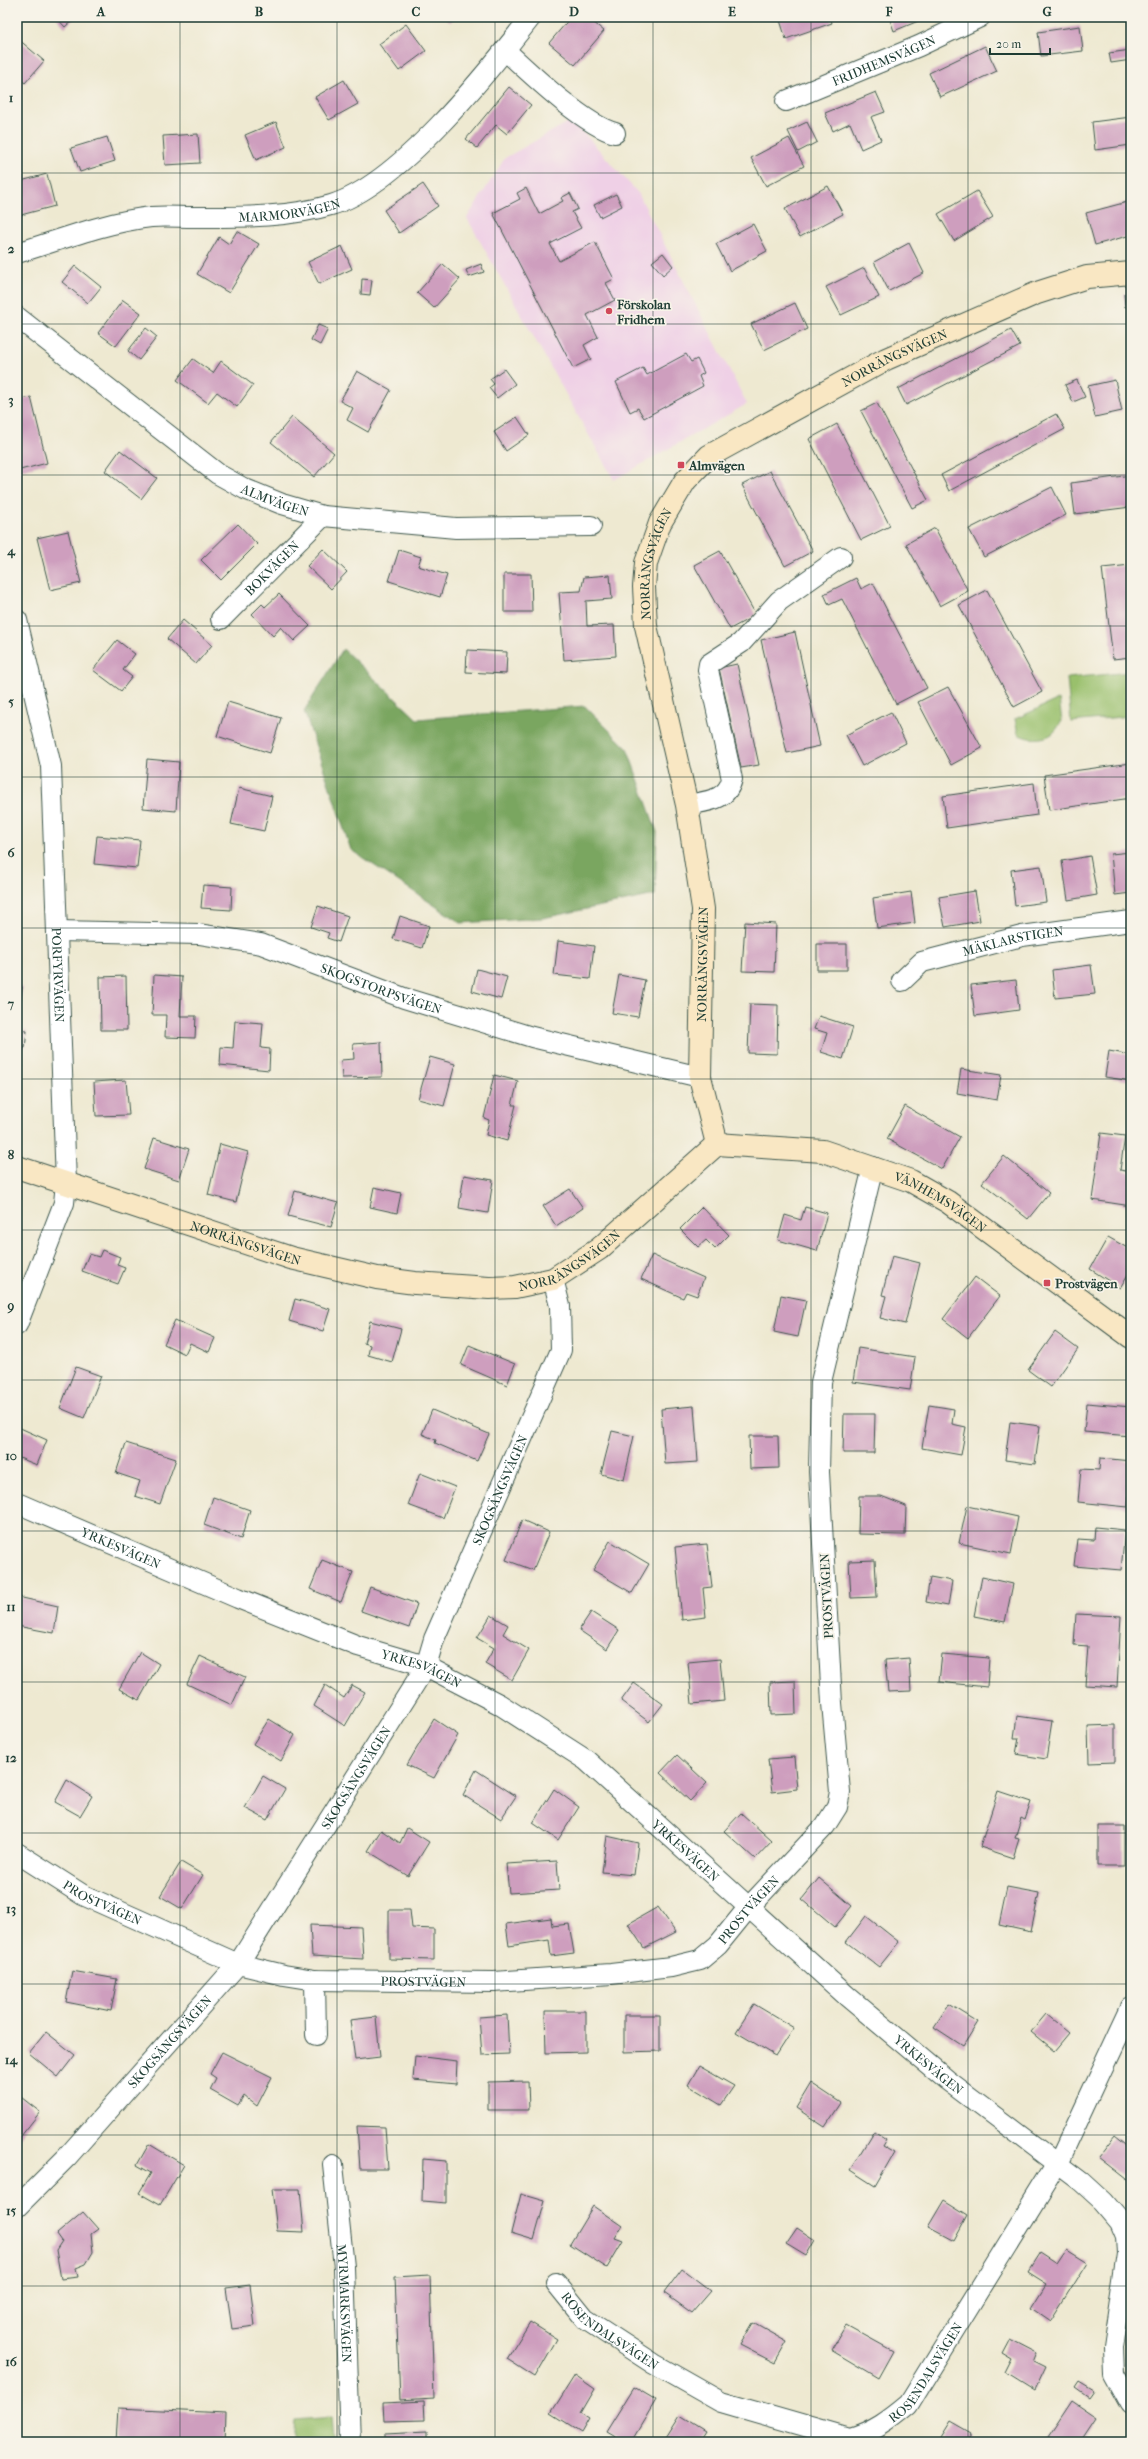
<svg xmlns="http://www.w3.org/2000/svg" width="1148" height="2459" viewBox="0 0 1148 2459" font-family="'IM FELL French Canon',serif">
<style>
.built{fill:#efd0e6}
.green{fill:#99c06c;stroke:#5c7e50}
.forest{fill:#7aa660;stroke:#4c724a}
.building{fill:#ce9ebe}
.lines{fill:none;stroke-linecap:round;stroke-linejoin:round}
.street-casing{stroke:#3e574c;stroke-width:22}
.secondary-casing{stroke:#3e574c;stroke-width:24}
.street{stroke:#fff;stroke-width:20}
.secondary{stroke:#f9e7c3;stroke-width:22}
.grid{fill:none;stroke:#1f3d34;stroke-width:1;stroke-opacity:0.55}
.poi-dot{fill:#d1495b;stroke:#f7f3e8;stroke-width:1.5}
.labels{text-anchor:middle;stroke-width:3.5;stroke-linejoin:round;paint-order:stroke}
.street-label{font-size:13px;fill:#1f3d34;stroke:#f7f3e8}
.poi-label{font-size:13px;font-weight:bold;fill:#1f3d34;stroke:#f7f3e8;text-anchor:start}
.neatline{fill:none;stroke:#1f3d34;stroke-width:1.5}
.grid-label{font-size:13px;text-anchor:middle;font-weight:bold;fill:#1f3d34}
</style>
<rect width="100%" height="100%" fill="#f7f3e8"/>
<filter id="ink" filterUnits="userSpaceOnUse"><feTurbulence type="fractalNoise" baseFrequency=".025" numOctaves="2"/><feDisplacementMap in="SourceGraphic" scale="8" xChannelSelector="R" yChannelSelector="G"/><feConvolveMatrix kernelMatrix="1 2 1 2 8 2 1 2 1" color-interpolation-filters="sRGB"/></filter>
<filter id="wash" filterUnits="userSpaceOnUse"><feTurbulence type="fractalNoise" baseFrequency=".012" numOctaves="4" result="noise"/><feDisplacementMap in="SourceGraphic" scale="16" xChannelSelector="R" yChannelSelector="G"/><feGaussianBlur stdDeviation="0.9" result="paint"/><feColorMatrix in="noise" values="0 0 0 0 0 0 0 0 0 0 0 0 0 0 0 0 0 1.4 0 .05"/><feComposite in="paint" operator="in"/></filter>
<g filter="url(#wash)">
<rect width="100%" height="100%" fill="#eee9d1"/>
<!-- built -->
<path class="built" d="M572,120L638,193L747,404L614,480L467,218L505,158Z"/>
<!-- green -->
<path class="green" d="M1131,672V716L1071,722L1067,678Z
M1059,699L1062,721C1059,725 1056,731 1052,734C1043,740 1027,740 1018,734L1015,719Z
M332,2417L334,2442H293L295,2420Z"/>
<!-- forest -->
<path class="forest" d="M343,649L417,719L585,706L627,748L657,832L655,895L543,918L461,923L351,850L304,711Z"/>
<g id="blocks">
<!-- building -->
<path class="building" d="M56,17H76L65,27Z
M445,17H455L450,22Z
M571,17H587L604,31L575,65L549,43Z
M779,17H830L832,23L786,39Z
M889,17H928L894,31Z
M406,24L426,51L399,71L379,44Z
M1080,26L1083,51L1041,56L1038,32Z
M17,38L44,61L25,83L17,77Z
M985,46L997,71L940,97L929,73Z
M1131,50V60L1111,63L1109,53Z
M344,80L358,104L329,120L315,97Z
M509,87L531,105L507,134L496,125L477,148L466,139Z
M876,92L885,112L871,117L881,140L861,149L850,123L833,131L825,113Z
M1131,117V145L1095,150L1092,122Z
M276,122L286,147L256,160L245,135Z
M807,122L817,142L798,152L788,131Z
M198,134L200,163L165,165L163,136Z
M107,137L115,161L80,172L71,148Z
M789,138L804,166L766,186L751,158Z
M47,174L55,206L17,216V182Z
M423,184L438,206L399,233L384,210Z
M828,186L843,214L800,237L785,209Z
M526,188L539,214L563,201L561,198L570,193L578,209L572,212L581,228L550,244L559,261L595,242L614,279L606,283L615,300L587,315L598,337L584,345L591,359L573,368L493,213L520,199L517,193Z
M977,191L993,217L954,241L938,214Z
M616,194L622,206L600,217L594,205Z
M1131,201V235L1095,245L1086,213Z
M753,224L767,251L730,271L716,244Z
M237,231L259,244L229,293L197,274L219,237L229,244Z
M909,243L924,273L889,291L874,262Z
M342,246L352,269L319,284L308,262Z
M663,253L673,266L663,275L652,262Z
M443,264L460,279L434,308L417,293Z
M481,264L484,272L469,277L466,270Z
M75,266L101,287L88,303L62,282Z
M864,268L879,297L841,315L826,287Z
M362,279L372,280L370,295L361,294Z
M1131,293V306L1125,307L1124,294Z
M123,300L141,313L116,346L98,333Z
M795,303L807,329L764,350L751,324Z
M318,325L328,329L320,345L311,340Z
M146,328L157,337L139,360L128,351Z
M1011,330L1020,346L906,405L898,389Z
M686,354L691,362L697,359L704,373L699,376L703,386L644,418L638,408L630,412L616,382L643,368L647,375Z
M193,359L213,373L221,361L253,385L237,407L217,392L208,403L177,380Z
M504,369L515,384L497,398L489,388L494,384L490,379Z
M357,371L391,390L368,432L347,420L353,408L340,401Z
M1077,380L1085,397L1073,402L1065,385Z
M1115,380L1122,411L1095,417L1088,386Z
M31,397L47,463L20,470L17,459V400Z
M877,403L928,500L912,508L861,411Z
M1056,414L1065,429L949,491L941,475Z
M292,417L334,453L314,477L271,442Z
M517,417L529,435L506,451L494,432Z
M837,424L890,526L861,540L809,439Z
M120,450L157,478L141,499L105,471Z
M770,471L813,551L785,566L742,485Z
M1131,475V507L1075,514L1071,483Z
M1052,487L1066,515L984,557L969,529Z
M238,524L257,544L221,580L201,560Z
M935,528L968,591L940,606L906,544Z
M68,531L81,583L50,590L37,538Z
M323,549L347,572L331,589L307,566Z
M399,550L421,557L418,566L447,575L440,597L389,581Z
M720,551L756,615L730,629L694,565Z
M1131,565V657L1113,659L1102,568Z
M504,574H531L532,612H504Z
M610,575L612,599L586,601L587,626L614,625L616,656L564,660L559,592L581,591L584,577Z
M856,578L861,589L873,583L927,688L896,704L842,599L829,605L824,594Z
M987,590L1042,692L1014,707L959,605Z
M279,594L310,626L294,641L281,627L273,636L252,614L262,604L265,607Z
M183,620L212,645L196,664L167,639Z
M795,632L820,746L787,753L761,640Z
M117,640L135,654L123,670L132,677L121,691L93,670Z
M467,650L507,652L506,674L466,672Z
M737,664L759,765L741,768L719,668Z
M948,687L982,748L951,765L918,702Z
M228,702L281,718L270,753L217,736Z
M891,712L906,743L862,766L846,735Z
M147,759L179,762L176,811L143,808Z
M1131,763V798L1049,810L1044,775Z
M1034,783L1037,815L947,828L943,796Z
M239,788L272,796L264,831L231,824Z
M97,836L140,840L137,868L94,864Z
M1131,852V893L1115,895L1111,854Z
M1090,856L1097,895L1068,900L1062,861Z
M1041,866L1046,902L1015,906L1011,870Z
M203,885L232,887L231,910L201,908Z
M975,891L980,921L945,927L939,897Z
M911,892L915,923L877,928L873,898Z
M318,906L348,916L339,942L327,938L329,933L311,927Z
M400,916L429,926L422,948L393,939Z
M745,922L776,924L774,972L742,971Z
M558,941L594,946L590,979L554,975Z
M817,944H847V970H817Z
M1091,965L1095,994L1055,998L1052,970Z
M477,969L507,977L501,999L472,991Z
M154,975L182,977L180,1016H196L195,1038L165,1037L166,1015H152Z
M619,975L645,980L638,1017L612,1013Z
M126,976L127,1030H101L100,977Z
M1016,980L1019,1010L975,1016L971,985Z
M17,986L22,987L18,1025H17Z
M750,1004L778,1005L777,1054L748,1053Z
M819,1016L853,1027L843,1059L821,1052L827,1033L814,1029Z
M235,1021L263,1023L261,1048L270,1049L269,1070L220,1065L221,1047L233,1048Z
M17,1030L27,1031L25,1048L17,1047Z
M381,1042L382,1077L342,1078L341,1060L354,1059L353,1044Z
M1109,1051L1131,1055V1081L1105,1077Z
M430,1057L455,1064L444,1106L418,1099Z
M17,1064L23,1066L17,1081Z
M961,1069L1001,1075L997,1100L957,1093Z
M494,1075L518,1081L512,1105H516L507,1141L486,1135L489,1120L484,1118Z
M126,1080L129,1115L96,1116L94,1082Z
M905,1106L960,1137L942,1169L887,1139Z
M1101,1133L1125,1136L1120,1170L1131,1172V1206L1092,1200Z
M154,1138L189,1149L179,1180L144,1169Z
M220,1144L248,1152L236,1202L208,1195Z
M1004,1156L1049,1193L1028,1219L982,1183Z
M464,1175L493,1180L488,1213L459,1208Z
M374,1187L401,1193L397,1213L370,1207Z
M570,1189L583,1208L556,1226L543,1206Z
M295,1191L338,1203L331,1227L288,1216Z
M702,1207L729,1235L715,1249L706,1240L698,1247L680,1229Z
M805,1207L827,1213L817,1251L778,1240L785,1215L801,1220Z
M1108,1237L1131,1250V1269L1120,1288L1090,1269Z
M102,1250L120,1257L117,1265L125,1268L118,1284L82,1271L89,1254L99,1257Z
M652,1255L704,1278L697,1296L686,1292L683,1298L641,1279Z
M892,1256L920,1263L905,1324L880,1318L886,1296L882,1295Z
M975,1277L1000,1296L968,1338L943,1319Z
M781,1295L806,1300L798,1337L774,1332Z
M295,1299L330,1309L323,1331L289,1321Z
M175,1320L215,1338L209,1352L190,1343L185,1354L164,1344Z
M370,1321L401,1329L392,1362L368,1355L370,1345L364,1343Z
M1055,1332L1078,1349L1051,1387L1028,1370Z
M469,1345L515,1364L507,1385L461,1365Z
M858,1348L915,1357L910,1390L853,1382Z
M76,1367L101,1376L84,1418L60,1408Z
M1087,1403L1131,1407L1130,1436L1084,1432Z
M929,1405L954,1409L952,1424L966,1427L961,1455L922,1448Z
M694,1406L698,1462L665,1464L661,1409Z
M432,1410L489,1434L477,1461L435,1443L436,1440L422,1434Z
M844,1414H875L874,1453H843Z
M1010,1422L1040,1426L1035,1464L1005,1460Z
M18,1427L47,1440L37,1465L17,1457Z
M612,1431L634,1436L624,1480L601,1474Z
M749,1436H778L779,1468L750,1469Z
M126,1443L176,1459L160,1504L135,1496L140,1481L116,1473Z
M1100,1458L1131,1461L1128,1507L1078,1502L1081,1469L1099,1470Z
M420,1473L455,1487L443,1518L408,1505Z
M859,1496H881L906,1506L905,1535L858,1534Z
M213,1497L250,1510L241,1539L204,1525Z
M967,1506L1018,1517L1011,1554L959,1543Z
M522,1520L549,1532L533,1570L506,1560Z
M1095,1527L1125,1530L1121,1570L1074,1566L1077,1539L1094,1540Z
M610,1541L649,1564L632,1593L593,1570Z
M707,1544L712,1587L703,1588L706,1617L682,1620L675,1547Z
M322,1560L353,1572L341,1602L310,1589Z
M875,1560L877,1597L851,1598L849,1561Z
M930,1577L952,1581L948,1606L926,1602Z
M982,1577L1013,1584L1005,1622L974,1616Z
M370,1587L417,1604L409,1628L361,1611Z
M18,1597L58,1606L54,1633L17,1626Z
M591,1612L619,1630L607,1649L579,1630Z
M1076,1614L1121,1616L1117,1687L1085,1685L1088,1646L1074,1645Z
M491,1615L508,1625L503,1634L529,1650L512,1680L485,1664L494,1648L477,1638Z
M140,1652L159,1664L139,1700L119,1689Z
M942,1654L989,1658L987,1687L939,1682Z
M200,1656L245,1677L232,1705L187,1684Z
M909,1658L911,1691L888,1692L885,1660Z
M720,1659L724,1701L692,1704L688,1662Z
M795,1681L796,1714L771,1715L770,1682Z
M634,1683L663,1704L649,1722L621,1701Z
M325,1685L344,1698L352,1685L365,1692L345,1726L314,1706Z
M1017,1716L1052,1721L1046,1759L1016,1754L1019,1738H1014Z
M269,1719L295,1735L281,1761L253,1744Z
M434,1719L458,1735L434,1778L407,1765Z
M1115,1725V1762L1089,1763L1088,1726Z
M677,1755L707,1783L690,1801L660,1773Z
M794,1757L797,1789L772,1792L768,1759Z
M476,1770L516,1796L501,1819L463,1795Z
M263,1776L285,1789L267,1820L245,1808Z
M67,1780L92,1796L80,1816L55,1802Z
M554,1789L579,1807L558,1840L533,1823Z
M998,1791L1031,1802L1025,1820L1021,1818L1015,1838L1019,1839L1013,1858L980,1847Z
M741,1813L772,1841L755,1859L724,1831Z
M1098,1826H1124V1866H1098Z
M407,1828L429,1842L408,1876L368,1851L381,1830L400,1843Z
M607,1836L638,1843L634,1875L602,1872Z
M557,1861L559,1890L509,1893L506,1864Z
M181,1862L203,1875L182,1909L160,1896Z
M819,1878L852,1906L835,1927L802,1899Z
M1007,1887L1039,1893L1031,1932L999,1925Z
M658,1907L676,1932L644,1948L628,1924Z
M389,1910H410L412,1928L434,1929V1960L389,1959Z
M866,1916L899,1942L879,1967L846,1942Z
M551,1918L552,1926L569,1924L574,1953L551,1956L549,1940L509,1946L506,1924Z
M310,1925L361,1927L363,1959L312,1956Z
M72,1971L117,1979L111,2011L66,2002Z
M754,2004L794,2028L776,2056L736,2032Z
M949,2004L978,2022L963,2046L934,2027Z
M545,2011H586V2052L546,2053Z
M1046,2014L1069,2033L1054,2051L1031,2032Z
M507,2015L509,2054L482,2055L479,2017Z
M624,2015H660V2051L624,2052Z
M376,2017L380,2057L355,2060L350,2020Z
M46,2032L75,2055L58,2077L29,2053Z
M222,2052L272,2077L257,2106L244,2096L238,2106L210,2090L216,2078L210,2074Z
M415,2056L457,2061L456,2084L413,2080Z
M699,2066L734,2086L721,2105L688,2085Z
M528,2081L529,2110H488V2082Z
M811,2083L841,2103L825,2127L796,2108Z
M17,2094L40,2112L17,2141Z
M357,2126L385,2127L388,2169H360Z
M874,2131L886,2139L882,2146L894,2153L875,2186L850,2170Z
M1115,2135L1131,2148V2183L1098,2157Z
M149,2144L184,2165L160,2205L139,2193L151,2173L137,2165Z
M423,2159L446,2161V2203L422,2201Z
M272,2189H300L304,2232L277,2231Z
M521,2194L545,2201L534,2240L511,2233Z
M944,2200L968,2215L954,2241L928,2227Z
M593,2206L622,2226L615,2238L623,2241L607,2268L570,2244Z
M83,2212L98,2229L91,2234L93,2252L86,2264L76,2268L78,2277L61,2279L56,2250L62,2241L57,2234Z
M797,2228L815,2240L806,2256L786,2244Z
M1067,2249L1088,2262L1051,2321L1032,2308L1047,2284L1028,2272L1040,2253L1057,2264Z
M682,2269L711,2291L692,2313L664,2293Z
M430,2275L434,2398L400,2400L395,2277Z
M250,2285L255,2326L232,2329L226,2288Z
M530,2322L557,2339L535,2377L507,2359Z
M753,2323L787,2342L775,2363L740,2345Z
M846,2325L893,2351L878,2378L831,2350Z
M1010,2338L1037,2352L1033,2362L1045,2368L1034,2391L1005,2373L1012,2359L1002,2353Z
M575,2375L595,2389L581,2413L589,2418L581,2432L551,2413Z
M1080,2382L1095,2391L1090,2398L1076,2388Z
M634,2387L656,2400L631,2442H623L606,2432Z
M424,2401L425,2420L384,2421L383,2403Z
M1072,2401L1097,2418L1081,2442H1055L1048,2437Z
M118,2408L226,2413L225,2442H116Z
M680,2415L706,2431L699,2442H663Z
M951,2421L972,2433L966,2442H938Z
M427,2431V2442H386V2433Z"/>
</g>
</g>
<g filter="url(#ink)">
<use href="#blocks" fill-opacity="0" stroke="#3e574c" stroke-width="1"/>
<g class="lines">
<!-- street casing -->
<g class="street-casing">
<g id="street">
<path d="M505,50C530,73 584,125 615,133"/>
<path id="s1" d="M786,101L919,46L980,17"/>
<path id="s2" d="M17,253C60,240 106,222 151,217C165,216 179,217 193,217C239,217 287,218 331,205C399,185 487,73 531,17"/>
<path id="s3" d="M17,317L218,474L245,489L282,504L323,516L456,528L591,526"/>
<path id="s4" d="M221,619L323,516"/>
<path id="s5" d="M17,620L51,766L66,1183L64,1203L17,1325"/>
<path d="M687,805C707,801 727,801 732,779L708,670L709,664L741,643L779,601L841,557"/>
<path id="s6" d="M58,931L199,934L261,944L404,998L532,1037L700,1077"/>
<path id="s7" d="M902,981L922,962L1022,936L1131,921"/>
<path id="s8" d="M17,1503L238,1598L358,1646L426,1666L499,1704L586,1760L848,1997L947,2080L1081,2181L1104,2202L1120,2221L1126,2235L1127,2254L1113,2348L1114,2373L1131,2404"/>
<path id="s9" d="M17,1853L83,1895L238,1964L284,1975L315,1980L494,1982L611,1974L671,1967L700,1960L718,1945L748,1908L825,1826L837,1807L840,1792L832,1703L819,1472L821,1382L873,1167"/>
<path d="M315,1980L316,2035"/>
<path id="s10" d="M333,2165L344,2267L350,2442"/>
<path id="s11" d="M17,2207L67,2157L238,1964L426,1666L434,1639L561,1350L560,1306L553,1279"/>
<path id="s12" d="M556,2283L585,2319L654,2364L721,2402L850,2439C874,2432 890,2420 909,2404L1058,2163L1131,2007"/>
</g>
</g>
<!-- secondary casing -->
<g class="secondary-casing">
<g id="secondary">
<path id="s13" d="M717,1144L700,1077L703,909L687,805L646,626L644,587L646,563L660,523L685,481L709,456L886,359L1037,293L1087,277L1131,273"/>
<path id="s14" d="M717,1144L823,1151L911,1181L948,1202L1131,1337"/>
<path id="s15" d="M17,1167L291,1258L377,1278L415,1283L489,1288L515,1287L553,1279L599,1249L717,1144"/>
</g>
</g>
<!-- street -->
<use href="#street" class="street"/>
<!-- secondary -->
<use href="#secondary" class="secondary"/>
</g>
</g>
<!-- grid -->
<path class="grid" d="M180,17V2442M337,17V2442M495,17V2442M653,17V2442M811,17V2442M968,17V2442M17,173H1131M17,324H1131M17,475H1131M17,626H1131M17,777H1131M17,928H1131M17,1079H1131M17,1230H1131M17,1380H1131M17,1531H1131M17,1682H1131M17,1833H1131M17,1984H1131M17,2135H1131M17,2286H1131"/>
<!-- markers -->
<g class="poi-dot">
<circle cx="609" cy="311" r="4"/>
<rect x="677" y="461" width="8" height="8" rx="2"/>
<rect x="1043" y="1279" width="8" height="8" rx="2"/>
</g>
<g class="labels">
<!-- street labels -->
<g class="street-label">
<text dy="5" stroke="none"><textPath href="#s1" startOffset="106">FRIDHEMSVÄGEN</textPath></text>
<text dy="5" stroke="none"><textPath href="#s2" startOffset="278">MARMORVÄGEN</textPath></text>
<text dy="5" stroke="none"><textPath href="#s13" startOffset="925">NORRÄNGSVÄGEN</textPath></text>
<text dy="5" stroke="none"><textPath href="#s3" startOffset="318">ALMVÄGEN</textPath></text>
<text dy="5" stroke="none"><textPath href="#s13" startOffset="590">NORRÄNGSVÄGEN</textPath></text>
<text dy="5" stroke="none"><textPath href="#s4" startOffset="72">BOKVÄGEN</textPath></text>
<text dy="5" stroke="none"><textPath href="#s7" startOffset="121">MÄKLARSTIGEN</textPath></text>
<text dy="5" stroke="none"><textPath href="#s13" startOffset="182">NORRÄNGSVÄGEN</textPath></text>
<text dy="5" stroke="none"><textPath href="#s5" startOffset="359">PORFYRVÄGEN</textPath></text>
<text dy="5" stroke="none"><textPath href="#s6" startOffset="332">SKOGSTORPSVÄGEN</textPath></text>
<text dy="5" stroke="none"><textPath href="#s14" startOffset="235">VÄNHEMSVÄGEN</textPath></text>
<text dy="5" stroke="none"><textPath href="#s15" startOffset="241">NORRÄNGSVÄGEN</textPath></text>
<text dy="5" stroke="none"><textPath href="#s15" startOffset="577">NORRÄNGSVÄGEN</textPath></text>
<text dy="5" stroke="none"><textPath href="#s11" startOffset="872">SKOGSÄNGSVÄGEN</textPath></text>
<text dy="5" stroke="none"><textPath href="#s8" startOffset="113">YRKESVÄGEN</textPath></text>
<text transform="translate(826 1596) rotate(-93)" y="5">PROSTVÄGEN</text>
<text dy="5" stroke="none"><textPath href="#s8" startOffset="437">YRKESVÄGEN</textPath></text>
<text dy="5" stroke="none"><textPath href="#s11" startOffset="549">SKOGSÄNGSVÄGEN</textPath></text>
<text dy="5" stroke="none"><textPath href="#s8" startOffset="761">YRKESVÄGEN</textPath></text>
<text dy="5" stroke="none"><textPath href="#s9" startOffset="99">PROSTVÄGEN</textPath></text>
<text dy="5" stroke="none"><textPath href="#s9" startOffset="783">PROSTVÄGEN</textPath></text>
<text dy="5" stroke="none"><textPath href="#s9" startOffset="435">PROSTVÄGEN</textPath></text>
<text dy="5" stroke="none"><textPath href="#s11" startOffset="225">SKOGSÄNGSVÄGEN</textPath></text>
<text dy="5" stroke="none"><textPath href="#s8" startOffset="1085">YRKESVÄGEN</textPath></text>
<text dy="5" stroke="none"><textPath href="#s10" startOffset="139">MYRMARKSVÄGEN</textPath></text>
<text dy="5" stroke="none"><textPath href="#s12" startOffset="73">ROSENDALSVÄGEN</textPath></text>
<text dy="5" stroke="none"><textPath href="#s12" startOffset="444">ROSENDALSVÄGEN</textPath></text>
</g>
<!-- poi labels -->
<g class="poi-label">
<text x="617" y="309">Förskolan<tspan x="617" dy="15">Fridhem</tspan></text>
<text x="689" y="470">Almvägen</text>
<text x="1055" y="1288">Prostvägen</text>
</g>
</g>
<!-- margin -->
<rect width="1148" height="2459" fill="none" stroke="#f7f3e8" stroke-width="44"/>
<!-- scale -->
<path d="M990 48v6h60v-6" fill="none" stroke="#1f3d34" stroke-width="2"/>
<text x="996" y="48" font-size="12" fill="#1f3d34" stroke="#f7f3e8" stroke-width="3" paint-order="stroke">20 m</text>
<rect x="22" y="22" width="1104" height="2415" class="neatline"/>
<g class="grid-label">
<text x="101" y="16">A</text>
<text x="259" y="16">B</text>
<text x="416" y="16">C</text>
<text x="574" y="16">D</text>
<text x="732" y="16">E</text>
<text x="889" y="16">F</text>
<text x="1047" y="16">G</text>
<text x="11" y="102">1</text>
<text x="11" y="253">2</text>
<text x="11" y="404">3</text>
<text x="11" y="555">4</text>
<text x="11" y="706">5</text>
<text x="11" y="857">6</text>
<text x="11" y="1008">7</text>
<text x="11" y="1159">8</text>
<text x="11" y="1310">9</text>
<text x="11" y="1460">10</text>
<text x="11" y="1611">11</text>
<text x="11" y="1762">12</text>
<text x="11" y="1913">13</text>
<text x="11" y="2064">14</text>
<text x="11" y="2215">15</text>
<text x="11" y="2366">16</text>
</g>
</svg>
